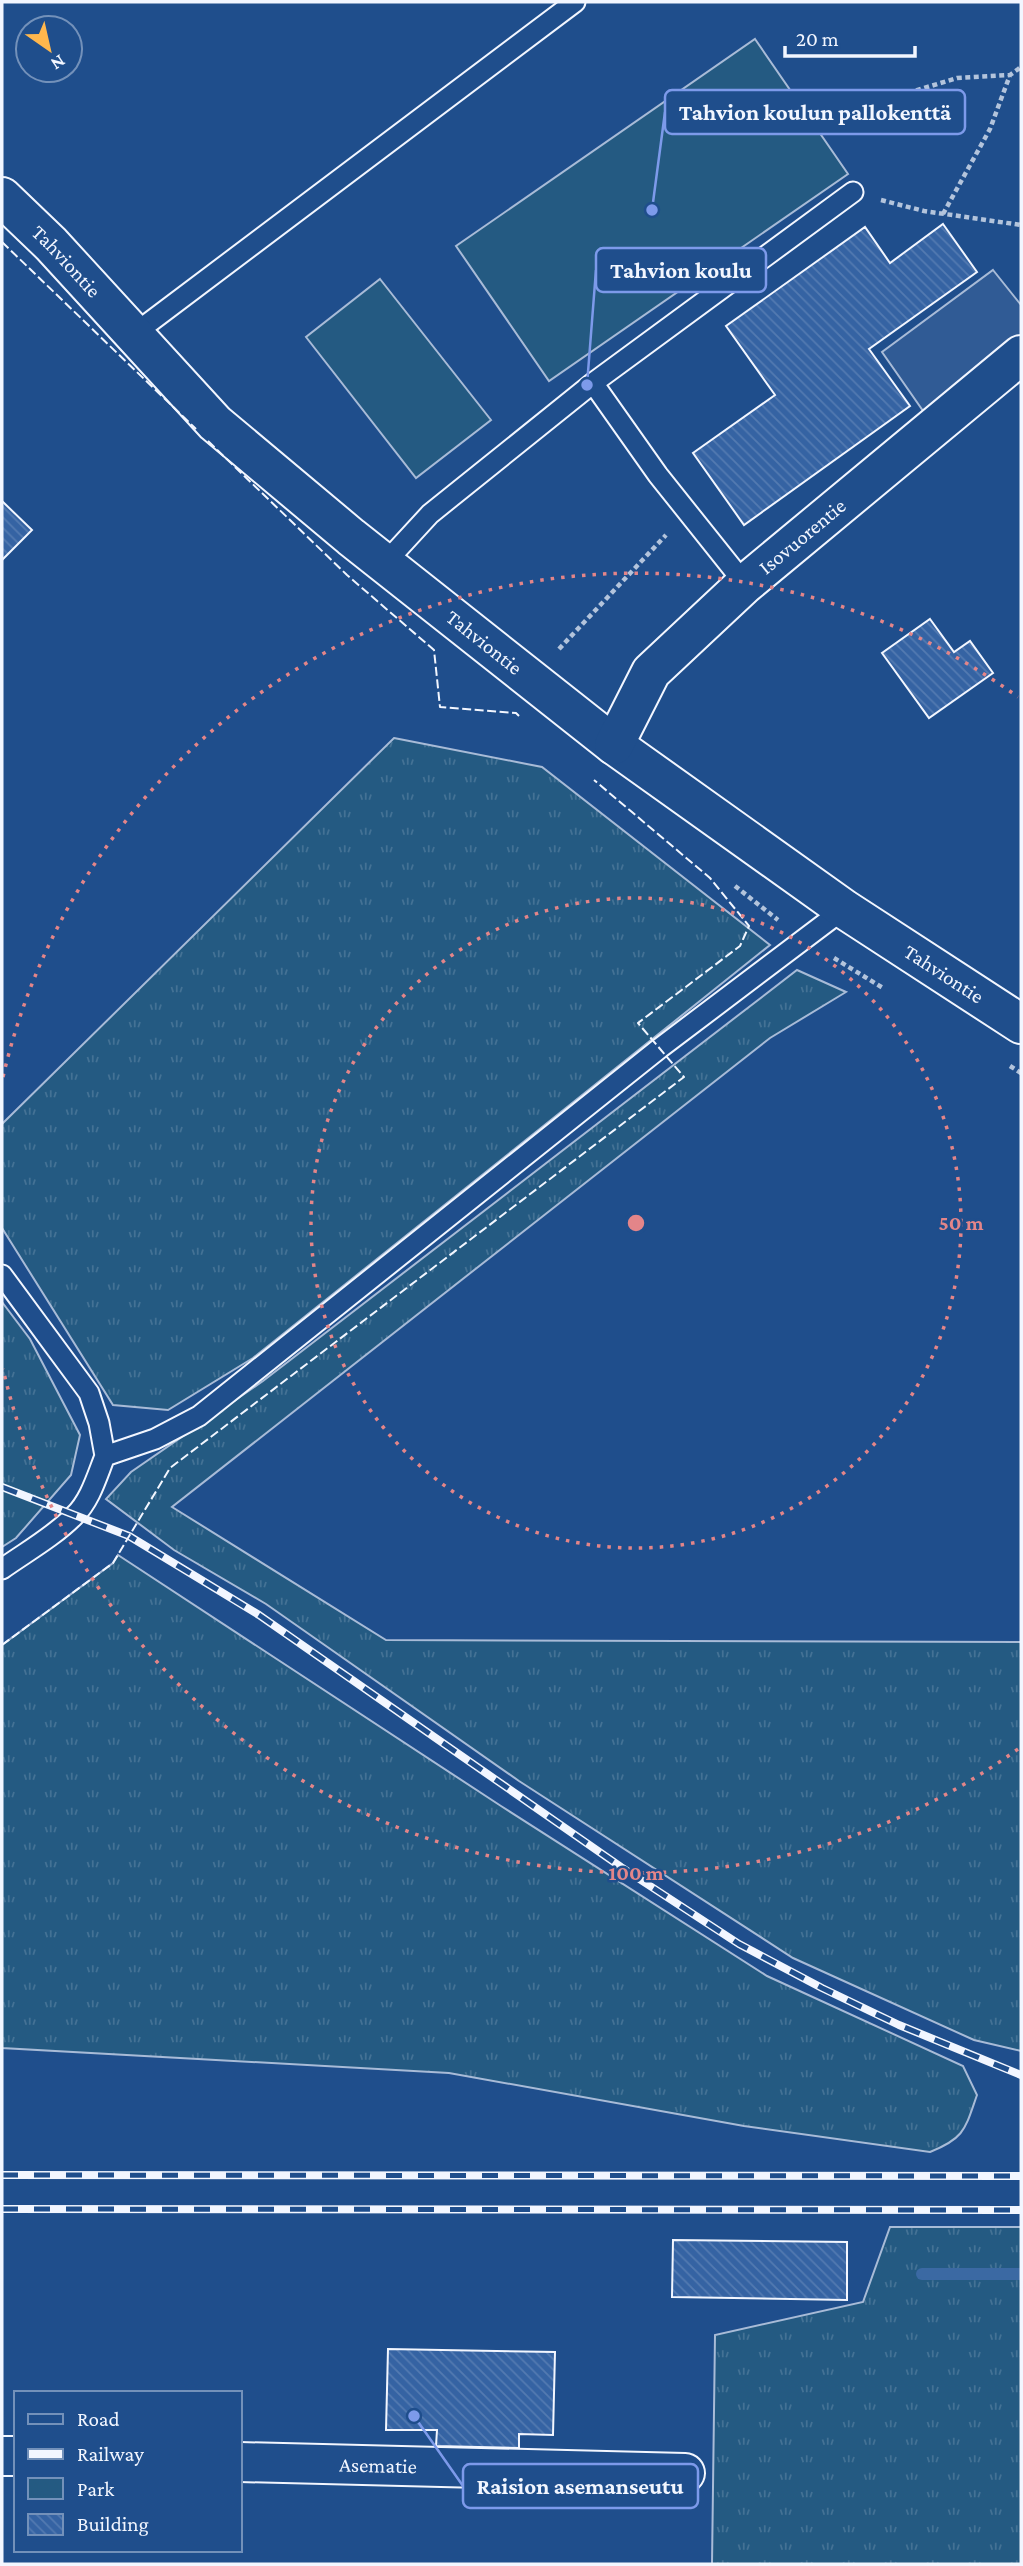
<svg xmlns="http://www.w3.org/2000/svg" width="1023" height="2566" viewBox="0 0 1023 2566" font-family="'Crimson Pro',serif">
<style>
.grass{fill:url(#grass-tufts);stroke:#a8bbd7;stroke-width:2}
.green{fill:#245a82;stroke:#a8bbd7;stroke-width:2}
.parking{fill:#305b95;stroke:#a8bbd7;stroke-width:2}
.lines{fill:none;stroke-linecap:round;stroke-linejoin:round}
.stream{stroke:#3b69a3;stroke-width:12}
.building{fill:url(#building-back-hatch);stroke:#f2f6ff;stroke-width:2}
.service-casing{stroke:#f2f6ff;stroke-width:23}
.minor-casing{stroke:#f2f6ff;stroke-width:42}
.path{stroke:#b3c4dc;stroke-width:4.5;stroke-dasharray:5 3.5;stroke-linecap:butt}
.service{stroke:#1f4e8c;stroke-width:19}
.minor{stroke:#1f4e8c;stroke-width:38}
.rail-casing{stroke:#f2f6ff;stroke-width:8}
.rail{stroke:#1f4e8c;stroke-width:5;stroke-dasharray:16;stroke-linecap:butt}
.fence{stroke:#f2f6ff;stroke-width:2;stroke-dasharray:9 3.5;stroke-linecap:butt}
.ring{fill:none;stroke:#e38589;stroke-width:3.5;stroke-dasharray:3.5 7}
.labels{text-anchor:middle;stroke-width:5;stroke-linejoin:round;paint-order:stroke}
.street-label{font-size:21px;fill:#f2f6ff;stroke:#1f4e8c}
.centre{fill:#e38589;stroke:#1f4e8c;stroke-width:3.5}
.ring-label{font-size:21px;text-anchor:middle;font-weight:bold;fill:#e38589;stroke:#1f4e8c;stroke-width:5;stroke-linejoin:round;paint-order:stroke}
.leader{fill:none;stroke:#7d9aea;stroke-width:2.5}
.callout-dot{fill:#7d9aea;stroke:#1f4e8c;stroke-width:2.5}
.callout{fill:#1f4e8c;stroke:#7d9aea;stroke-width:2.5}
.callout-label{font-size:23px;text-anchor:middle;font-weight:bold;fill:#f2f6ff}
</style>
<defs>
<pattern id="grass-tufts" width="24" height="20" patternUnits="userSpaceOnUse" patternTransform="scale(1.75)"><rect width="24" height="20" fill="#245a82"/><path d="M3 7l-1-3M5 7V3M7 7l1-3M15 17l-1-3M17 17v-4M19 17l1-3" fill="none" stroke="#447295"/></pattern>
<pattern id="building-back-hatch" width="6" height="6" patternUnits="userSpaceOnUse" patternTransform="scale(1.75)"><rect width="6" height="6" fill="#3563a3"/><path d="M-1 5l2 2M0 0l6 6M5-1l2 2" fill="none" stroke="#537ab1"/></pattern>
</defs>
<rect width="100%" height="100%" fill="#1f4e8c"/>
<!-- grass -->
<path class="grass" d="M394,738L542,767L770,945L253,1358L168,1410L113,1405L2,1228V1124Z
M797,970L846,992L770,1038L172,1507L386,1640L1021,1642V2051L974,2040L793,1958L519,1781L266,1604L174,1550L106,1499L131,1472L263,1381Z
M2,1302L30,1339L80,1435L71,1475L16,1538L2,1547Z
M118,1555L501,1806L767,1976L963,2066L977,2095C965,2129 965,2138 930,2152L744,2126L449,2073L2,2048V1645L113,1563Z
M890,2227H1021V2564H712L715,2335L863,2302Z"/>
<!-- green -->
<path class="green" d="M755,39L848,174L549,381L456,246Z
M380,279L491,420L416,478L306,337Z"/>
<!-- parking -->
<path class="parking" d="M993,270L1021,305V355L935,428L882,352Z"/>
<g class="lines">
<!-- stream -->
<path class="stream" d="M922,2274H1021"/>
</g>
<!-- building -->
<path class="building" d="M943,224L977,272L869,349L910,406L744,525L693,453L775,395L726,326L865,227L890,263Z
M2,501L32,530L2,560Z
M930,619L954,652L970,641L993,673L929,718L882,653Z
M673,2240L847,2242V2300L672,2297Z
M388,2349L555,2352L553,2435L519,2434V2448L436,2446L437,2430H386Z"/>
<g class="lines">
<!-- service casing -->
<g class="service-casing">
<path id="service" d="M134,334L575,2
M593,383L658,475L745,584
M384,564L430,514L593,383L853,192
M2,1275L89,1393L99,1423L105,1456
M2,1569C26,1552 53,1537 74,1516C90,1501 97,1476 105,1456L155,1439L199,1416L660,1048L844,909"/>
</g>
<!-- minor casing -->
<g class="minor-casing">
<g id="minor">
<path id="s1" d="M2,197L51,244L215,423L351,537L614,745L844,909L1021,1024"/>
<path id="s2" d="M614,745L651,672L745,584L1021,355"/>
<path d="M2,2456H16"/>
<path id="s3" d="M240,2462L685,2473"/>
</g>
</g>
<!-- path -->
<path class="path" d="M809,117L837,109L888,99L957,78L1010,75
M881,200L924,211L1021,225
M943,214L990,129L1010,75L1021,67
M559,649L666,535
M735,886L778,920
M834,958L883,988
M1010,1066L1021,1073"/>
<!-- service -->
<use href="#service" class="service"/>
<!-- minor -->
<use href="#minor" class="minor"/>
<!-- rail casing -->
<g class="rail-casing">
<path id="rail" d="M2,1487L129,1536L259,1615L621,1867L739,1944L822,1988L899,2025L1021,2075
M2,2175L1021,2176
M2,2209L1021,2210"/>
</g>
<!-- rail -->
<use href="#rail" class="rail"/>
<!-- fence -->
<path class="fence" d="M2,242L196,429
M208,441L347,575L434,650L440,707L516,713L519,716
M2,1645L113,1563L170,1468L684,1077L638,1023L740,946L749,926L710,878L594,780"/>
</g>
<!-- distance rings -->
<g class="ring">
<circle cx="636" cy="1223" r="325"/>
<path d="M1018 1749A650 650 0 0 1 3 1369M3 1077A650 650 0 0 1 1018 697"/>
</g>
<g class="labels">
<!-- street labels -->
<g class="street-label">
<text dy="7" stroke="none"><textPath href="#s1" startOffset="91">Tahviontie</textPath></text>
<text dy="7" stroke="none"><textPath href="#s2" startOffset="285">Isovuorentie</textPath></text>
<text dy="7" stroke="none"><textPath href="#s1" startOffset="658">Tahviontie</textPath></text>
<text dy="7" stroke="none"><textPath href="#s1" startOffset="1225">Tahviontie</textPath></text>
<text dy="7" stroke="none"><textPath href="#s3" startOffset="138">Asematie</textPath></text>
</g>
</g>
<circle cx="636" cy="1223" r="10" class="centre"/>
<g class="ring-label">
<text x="961" y="1230">50 m</text>
<text x="636" y="1880">100 m</text>
</g>
<!-- callouts -->
<path class="leader" d="M652 210L665 112M587 385L596 270M414 2416L463 2486"/>
<g class="callout-dot">
<circle cx="652" cy="210" r="7"/>
<circle cx="587" cy="385" r="7"/>
<circle cx="414" cy="2416" r="7"/>
</g>
<g class="callout">
<rect x="665" y="90" width="300" height="44" rx="7"/>
<rect x="596" y="248" width="170" height="44" rx="7"/>
<rect x="463" y="2464" width="235" height="44" rx="7"/>
</g>
<g class="callout-label">
<text x="815" y="120">Tahvion koulun pallokenttä</text>
<text x="681" y="278">Tahvion koulu</text>
<text x="580" y="2494">Raision asemanseutu</text>
</g>
<!-- border -->
<rect width="1023" height="2566" fill="none" stroke="#f2f6ff" stroke-width="7"/>
<!-- legend -->
<rect x="14" y="2391" width="228" height="161" fill="#1f4e8c" stroke="#7391ba" stroke-width="2"/>
<rect x="28" y="2414" width="35" height="10" fill="#1f4e8c" stroke="#7391ba" stroke-width="2"/>
<text x="77" y="2426" font-size="21" fill="#f2f6ff">Road</text>
<rect x="28" y="2449" width="35" height="10" fill="#f2f6ff" stroke="#7391ba" stroke-width="2"/>
<text x="77" y="2461" font-size="21" fill="#f2f6ff">Railway</text>
<rect x="28" y="2478" width="35" height="21" fill="#245a82" stroke="#7391ba" stroke-width="2"/>
<text x="77" y="2496" font-size="21" fill="#f2f6ff">Park</text>
<rect x="28" y="2514" width="35" height="21" fill="url(#building-back-hatch)" stroke="#7391ba" stroke-width="2"/>
<text x="77" y="2531" font-size="21" fill="#f2f6ff">Building</text>
<!-- north arrow -->
<g transform="translate(49 49) rotate(146)"><circle r="33" fill="#1f4e8c" stroke="#7391ba" stroke-width="2"/>
<path d="M0-5L12 26L0 18L-12 26Z" fill="#ffb74d"/>
<text y="-10" font-size="19" font-weight="bold" text-anchor="middle" fill="#f2f6ff">N</text>
</g>
<!-- scale -->
<path d="M785 46v10h130v-10" fill="none" stroke="#f2f6ff" stroke-width="3.5"/>
<text x="796" y="46" font-size="21" fill="#f2f6ff" stroke="#1f4e8c" stroke-width="5" paint-order="stroke">20 m</text>
</svg>
